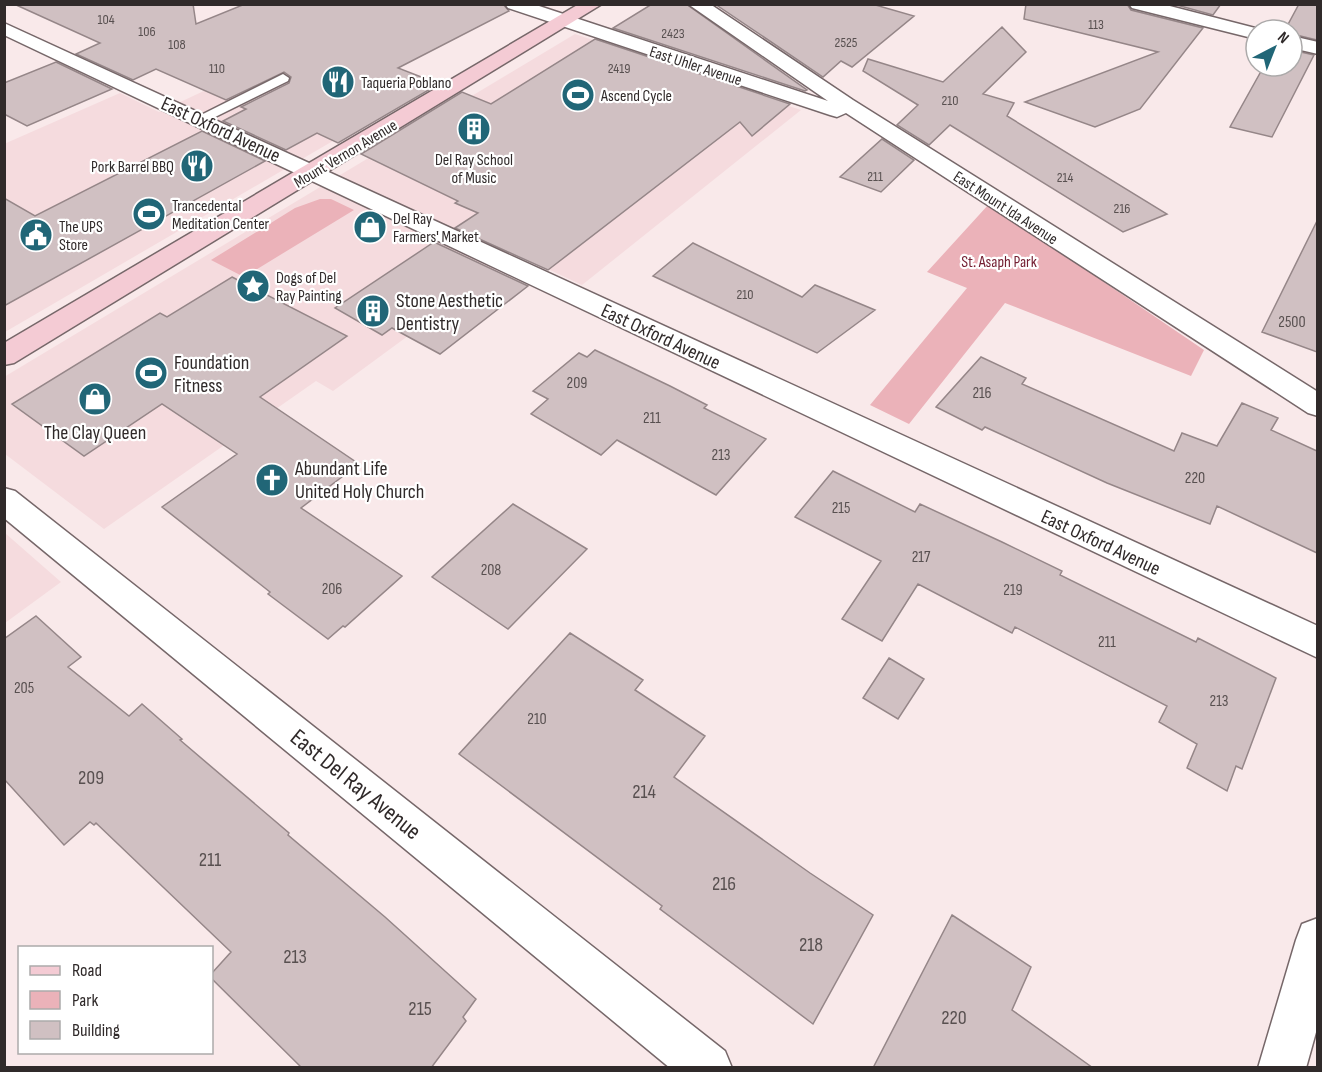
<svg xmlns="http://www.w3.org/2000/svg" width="1322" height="1072" viewBox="0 0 1322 1072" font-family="'Sofia Sans Condensed',sans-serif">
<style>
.built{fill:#f5dbde}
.green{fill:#ebb2b9}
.building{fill:#d0c0c2;stroke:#958688;stroke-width:1.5}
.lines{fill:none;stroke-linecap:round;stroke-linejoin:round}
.service-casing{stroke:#766769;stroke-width:3}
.minor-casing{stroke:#766769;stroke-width:3}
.secondary-casing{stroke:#766769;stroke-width:3}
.service{fill:#fff;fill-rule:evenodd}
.minor{fill:#fff;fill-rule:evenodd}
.secondary{fill:#f4cbd4;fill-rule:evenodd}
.labels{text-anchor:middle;stroke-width:4.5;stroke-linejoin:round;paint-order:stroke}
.far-number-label{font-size:14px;fill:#585050}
.far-street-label{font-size:16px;fill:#302a2a;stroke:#fff}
.far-poi-label{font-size:16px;fill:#302a2a;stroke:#fff;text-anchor:start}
.far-park-label{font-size:16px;fill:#752134;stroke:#fff}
.number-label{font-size:16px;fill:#585050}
.street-label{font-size:20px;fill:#302a2a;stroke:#fff}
.poi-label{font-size:20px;fill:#302a2a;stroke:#fff;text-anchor:start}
.near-number-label{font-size:20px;fill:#585050}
.near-street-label{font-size:24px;fill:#302a2a;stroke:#fff}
</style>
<rect width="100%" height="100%" fill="#f9e9ea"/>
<!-- built -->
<path class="built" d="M575,34L801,110L582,285L518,255L333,391L316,381L104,529L5,454L4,377Z
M319,37L434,82L5,332L4,144L120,93L159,112Z
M5,533L61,582L5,623H4Z"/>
<!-- green -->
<path class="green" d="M320,199H331L354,210L244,277L211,260L295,208Z
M989,204L1204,350L1191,376L1005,303L909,424L870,405L967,288L927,272Z"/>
<!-- building -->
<path class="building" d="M14,4H193L196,24L245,4H503L509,11L398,68L439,84L338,143L317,133L286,150L223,121L246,109L241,107L289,83L291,77L284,72L226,100L156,69L133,80L76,54L100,43Z
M652,4H686L807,90L805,91L613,28Z
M715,4H872L914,16L852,67L841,61L823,77Z
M1026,4H1127L1131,10L1203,28L1140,109L1095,127L1025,102L1158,52L1024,19Z
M1173,4H1221L1213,15Z
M1299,4H1317V40L1292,34V30H1285Z
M1002,27L1026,52L983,94L1014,103L1007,116L1167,214L1123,232L950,125L929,145L897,125L918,105L863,71L868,59L943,82Z
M595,39L790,104L752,136L740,122L548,270L455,228L478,213L455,203L458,201L361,154L462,92L491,104Z
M1292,50L1314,55L1272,137L1230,127L1264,66H1292Z
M56,62L112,89L27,126L4,114V83Z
M202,131L265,161L4,306V198L35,216Z
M882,139L914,160L881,192L840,177Z
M1317,221V352L1262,332Z
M434,242L528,286L440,354L392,328L382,335L335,308Z
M693,243L802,297L815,285L875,310L817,353L653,276Z
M232,277L347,336L260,397L359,464L301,508L402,576L345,627L343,626L328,639L268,594L270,592L162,507L237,454L162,404L84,456L12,404L160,313L167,317Z
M595,350L670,386L707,405L704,408L766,439L716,495L617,440L601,455L531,414L548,399L533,391L579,353L587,357Z
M981,357L1026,378L1022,384L1174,451L1182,433L1217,446L1242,403L1278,418L1271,430L1317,451V553L1217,506L1210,524L1107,483L985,427L982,430L936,407Z
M833,471L915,512L920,504L1002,542L1062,571L1060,575L1196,642L1198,638L1276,678L1242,769L1236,766L1227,791L1187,768L1197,744L1159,722L1167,706L1015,627L1012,633L918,584L882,641L842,619L881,561L795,517Z
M513,504L587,549L508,629L432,577Z
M36,616L81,657L68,667L129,716L142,704L182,739L180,740L289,833L288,835L385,917L476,999L463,1017L466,1021L431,1068H302L212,979V973L231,952L96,823L94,825L90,822L64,845L4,779V639Z
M570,633L643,680L635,690L705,736L674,777L810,873L873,915L813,1024L660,909L662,906L459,754Z
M889,658L924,679L898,719L863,698Z
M952,915L1031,967L1012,1010L1093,1068H873Z"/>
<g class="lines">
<!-- service casing -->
<g class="service-casing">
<path id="service" d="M283,74L289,78L288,81L205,122H195L193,119Z"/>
</g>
<!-- minor casing -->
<g class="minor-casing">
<path id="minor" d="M505,4H533L828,101L688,4H710L853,100L1318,392V416L1308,413L846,113L837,117L830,115L508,8Z
M1129,4H1162L1263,30H1256V39L1132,8Z
M4,23L1318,626V658L4,35Z
M1292,36L1318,42V54L1292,48Z
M4,488L15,491L725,1051L732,1068H670L4,518Z
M1318,918V1025L1306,1068H1258L1296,940L1302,924Z"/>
</g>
<!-- secondary casing -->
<g class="secondary-casing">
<path id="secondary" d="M579,4H602L14,363L4,365V343Z"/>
</g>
<!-- service -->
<use href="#service" class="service"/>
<!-- minor -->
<use href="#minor" class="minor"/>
<!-- secondary -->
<use href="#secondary" class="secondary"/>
</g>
<!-- icons -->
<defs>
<g id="restaurant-disc" transform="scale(1.725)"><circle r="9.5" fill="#216677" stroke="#fff"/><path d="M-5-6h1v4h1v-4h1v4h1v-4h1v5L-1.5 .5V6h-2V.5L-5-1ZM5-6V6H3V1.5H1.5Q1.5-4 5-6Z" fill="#fff"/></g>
<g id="stadium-disc" transform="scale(1.725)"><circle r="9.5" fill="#216677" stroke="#fff"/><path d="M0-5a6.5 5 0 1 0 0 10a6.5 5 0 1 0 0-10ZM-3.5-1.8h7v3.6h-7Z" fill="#fff"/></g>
<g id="building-disc" transform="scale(1.725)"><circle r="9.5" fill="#216677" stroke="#fff"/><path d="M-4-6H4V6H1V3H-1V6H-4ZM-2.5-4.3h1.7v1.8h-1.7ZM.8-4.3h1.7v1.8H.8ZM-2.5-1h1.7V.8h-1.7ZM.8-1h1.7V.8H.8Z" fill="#fff"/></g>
<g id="shop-disc" transform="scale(1.725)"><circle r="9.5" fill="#216677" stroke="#fff"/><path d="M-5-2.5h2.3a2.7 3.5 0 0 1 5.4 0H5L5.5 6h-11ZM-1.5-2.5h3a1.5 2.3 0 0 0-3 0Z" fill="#fff"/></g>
<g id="civic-disc" transform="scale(1.725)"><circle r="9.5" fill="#216677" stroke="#fff"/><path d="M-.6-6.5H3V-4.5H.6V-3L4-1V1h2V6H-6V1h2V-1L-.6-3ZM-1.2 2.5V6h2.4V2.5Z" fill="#fff"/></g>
<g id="sight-disc" transform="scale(1.725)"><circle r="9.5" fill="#216677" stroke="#fff"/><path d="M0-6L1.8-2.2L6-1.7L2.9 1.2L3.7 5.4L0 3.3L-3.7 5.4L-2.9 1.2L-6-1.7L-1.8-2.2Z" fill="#fff"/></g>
<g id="church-disc" transform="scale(1.725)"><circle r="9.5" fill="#216677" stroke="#fff"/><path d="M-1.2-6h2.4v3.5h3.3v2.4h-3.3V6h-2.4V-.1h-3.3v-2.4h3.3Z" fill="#fff"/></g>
</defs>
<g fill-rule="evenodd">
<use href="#restaurant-disc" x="338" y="82"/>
<use href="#stadium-disc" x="578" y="95"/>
<use href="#building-disc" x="474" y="129"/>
<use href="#restaurant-disc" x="197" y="166"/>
<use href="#stadium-disc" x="149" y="214"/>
<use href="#shop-disc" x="370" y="227"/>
<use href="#civic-disc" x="36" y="235"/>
<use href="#sight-disc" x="253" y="286"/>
<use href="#building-disc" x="373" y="311"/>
<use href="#stadium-disc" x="151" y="373"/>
<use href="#shop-disc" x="95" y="399"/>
<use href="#church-disc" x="272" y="480"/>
</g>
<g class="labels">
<!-- far-number labels -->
<g class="far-number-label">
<text x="106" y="24">104</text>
<text x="1096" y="29">113</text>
<text x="147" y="36">106</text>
<text x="673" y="38">2423</text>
<text x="846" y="47">2525</text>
<text x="177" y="49">108</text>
<text x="217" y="73">110</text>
<text x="619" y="73">2419</text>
<text x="950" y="105">210</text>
<text x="875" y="181">211</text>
<text x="1065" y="182">214</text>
<text x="1122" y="213">216</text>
<text x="745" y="299">210</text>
</g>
<!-- far-street labels -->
<g class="far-street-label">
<text transform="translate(696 65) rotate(18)" y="6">East Uhler Avenue</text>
<text transform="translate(345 153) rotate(-31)" y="6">Mount Vernon Avenue</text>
<text transform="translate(1006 207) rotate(33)" y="6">East Mount Ida Avenue</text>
</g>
<!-- far-poi labels -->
<g class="far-poi-label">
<text x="361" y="88">Taqueria Poblano</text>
<text x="601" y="101">Ascend Cycle</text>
<text x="474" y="165" text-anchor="middle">Del Ray School<tspan x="474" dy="18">of Music</tspan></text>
<text x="174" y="172" text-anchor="end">Pork Barrel BBQ</text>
<text x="172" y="211">Trancedental<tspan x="172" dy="18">Meditation Center</tspan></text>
<text x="393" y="224">Del Ray<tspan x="393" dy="18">Farmers' Market</tspan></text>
<text x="59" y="232">The UPS<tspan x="59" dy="18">Store</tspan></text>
<text x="276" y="283">Dogs of Del<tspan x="276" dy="18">Ray Painting</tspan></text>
</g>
<!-- far-park labels -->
<g class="far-park-label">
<text x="999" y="267">St. Asaph Park</text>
</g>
<!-- number labels -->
<g class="number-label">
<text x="1292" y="327">2500</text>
<text x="577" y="388">209</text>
<text x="982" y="398">216</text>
<text x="652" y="423">211</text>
<text x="721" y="460">213</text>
<text x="1195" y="483">220</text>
<text x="841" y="513">215</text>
<text x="921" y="562">217</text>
<text x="491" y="575">208</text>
<text x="332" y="594">206</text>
<text x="1013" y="595">219</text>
<text x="1107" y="647">211</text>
<text x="24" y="693">205</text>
<text x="1219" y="706">213</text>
<text x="537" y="724">210</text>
</g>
<!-- street labels -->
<g class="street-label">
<text transform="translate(221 129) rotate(25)" y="7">East Oxford Avenue</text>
<text transform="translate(661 336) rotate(25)" y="7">East Oxford Avenue</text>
<text transform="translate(1101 542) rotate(25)" y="7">East Oxford Avenue</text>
</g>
<!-- poi labels -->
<g class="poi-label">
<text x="396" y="307">Stone Aesthetic<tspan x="396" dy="23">Dentistry</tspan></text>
<text x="174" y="369">Foundation<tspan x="174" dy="23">Fitness</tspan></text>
<text x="95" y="439" text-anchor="middle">The Clay Queen</text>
<text x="295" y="475">Abundant Life<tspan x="295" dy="23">United Holy Church</tspan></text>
</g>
<!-- near-number labels -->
<g class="near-number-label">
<text x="91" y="784">209</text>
<text x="644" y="798">214</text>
<text x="210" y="866">211</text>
<text x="724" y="890">216</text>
<text x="811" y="951">218</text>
<text x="295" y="963">213</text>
<text x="420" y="1015">215</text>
<text x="954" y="1024">220</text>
</g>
<!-- near-street labels -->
<g class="near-street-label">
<text transform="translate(356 784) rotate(39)" y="8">East Del Ray Avenue</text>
</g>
</g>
<!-- border -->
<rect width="1322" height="1072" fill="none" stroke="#302a2a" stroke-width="12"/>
<!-- legend -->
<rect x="18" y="946" width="195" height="108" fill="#ffffff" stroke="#acaaaa" stroke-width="1.5"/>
<rect x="30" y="966" width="30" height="9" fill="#f4cbd4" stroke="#acaaaa" stroke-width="1.5"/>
<text x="72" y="976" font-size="18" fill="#302a2a">Road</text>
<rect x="30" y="991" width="30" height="18" fill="#ebb2b9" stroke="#acaaaa" stroke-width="1.5"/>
<text x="72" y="1006" font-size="18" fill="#302a2a">Park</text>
<rect x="30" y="1021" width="30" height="18" fill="#d0c0c2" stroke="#acaaaa" stroke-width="1.5"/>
<text x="72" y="1036" font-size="18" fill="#302a2a">Building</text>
<!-- north arrow -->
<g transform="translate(1274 48) rotate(42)"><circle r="28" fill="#ffffff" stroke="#acaaaa" stroke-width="1.5"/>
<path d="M0-4.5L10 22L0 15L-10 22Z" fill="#216677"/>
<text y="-9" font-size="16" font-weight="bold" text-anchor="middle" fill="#302a2a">N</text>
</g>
</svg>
